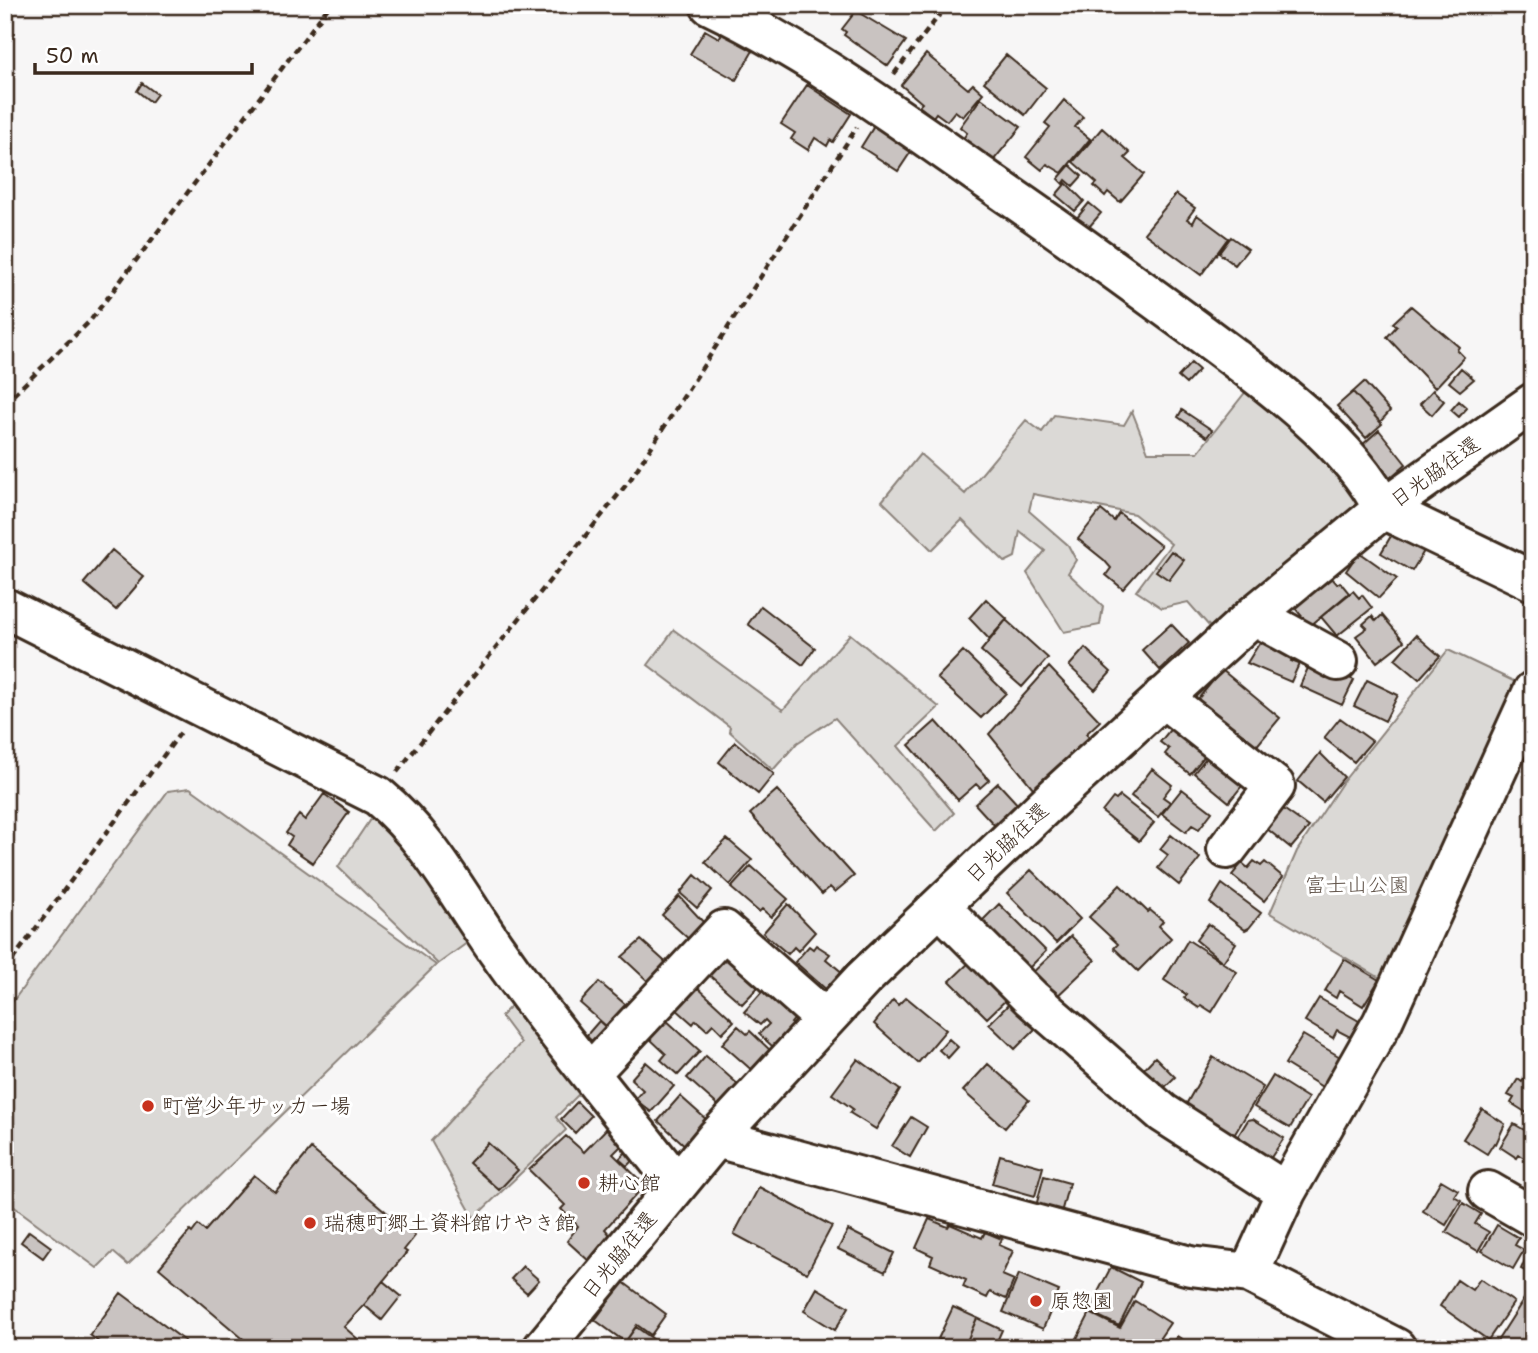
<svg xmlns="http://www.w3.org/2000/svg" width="1538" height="1353" viewBox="0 0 1538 1353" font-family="'Shantell Sans','Klee One',sans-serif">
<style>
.green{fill:#dbd9d6;stroke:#8b827a;stroke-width:2}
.building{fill:#c9c3c1;stroke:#3b2a1e;stroke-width:2}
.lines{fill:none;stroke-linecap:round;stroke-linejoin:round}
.minor-casing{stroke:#3b2a1e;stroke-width:44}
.path{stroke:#3b2a1e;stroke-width:4.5;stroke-dasharray:7 5;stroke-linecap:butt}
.minor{stroke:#fff;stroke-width:38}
.poi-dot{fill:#c8321e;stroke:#fff;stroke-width:2.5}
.labels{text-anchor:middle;stroke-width:6;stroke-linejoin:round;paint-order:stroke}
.street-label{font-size:21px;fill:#3b2a1e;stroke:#fff}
.park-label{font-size:21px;fill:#63564c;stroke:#fff}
.poi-label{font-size:21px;fill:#3b2a1e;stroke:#fff;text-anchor:start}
</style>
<rect width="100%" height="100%" fill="#f7f6f6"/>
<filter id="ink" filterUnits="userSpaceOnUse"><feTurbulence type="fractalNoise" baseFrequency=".0143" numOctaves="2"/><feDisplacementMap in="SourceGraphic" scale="14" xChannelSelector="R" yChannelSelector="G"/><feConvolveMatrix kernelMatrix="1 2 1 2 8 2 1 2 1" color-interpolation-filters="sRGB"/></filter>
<g filter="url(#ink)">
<!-- green -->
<path class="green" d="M1251,385L1359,487L1358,505L1210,627L1188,602L1162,608L1136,591L1171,544L1134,514L1033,494L1029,511L1068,545L1076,560L1068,573L1103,606L1100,625L1064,632L1027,573L1045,551L1020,531L1015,557L1005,562L962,520L932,550L882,501L920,454L965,494L1026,420L1042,432L1054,415L1124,425L1132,411L1148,452H1198Z
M674,630L783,710L850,634L939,707L898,746L954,813L936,831L835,718L797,743L773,770L729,731L730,727L648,665Z
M1448,650L1524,686L1387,982L1270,913L1297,851L1342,783Z
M190,788L436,965L128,1265L113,1252L97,1268L5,1200V1012L168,791Z
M373,815L409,843L471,940L438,964L338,867Z
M513,1004L585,1088L556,1117L566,1130L474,1218L431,1141L521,1043L501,1016Z"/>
<!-- building -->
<path class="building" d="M856,11L906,41L888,66L844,35L846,32L842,29Z
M705,30L719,38L723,32L754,49L736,80L690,54Z
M926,54L968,89L973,84L983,93L963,117L955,111L947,121L936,113L933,117L919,106L922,103L901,85Z
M1006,55L1046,88L1025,115L984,82Z
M142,83L157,94L151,102L137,91Z
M807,85L851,114L833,142L830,140L827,146L815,138L808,150L791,139L795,133L781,124Z
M981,98L1021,127L993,161L962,140L967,133L960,127Z
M1064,100L1083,117L1075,127L1090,139L1062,173L1047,164L1042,170L1026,157L1050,127L1045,123Z
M876,123L914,147L898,171L861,147Z
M1102,128L1130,153L1125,158L1144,174L1120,202L1108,192L1105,196L1094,186L1097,183L1073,162Z
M1070,165L1082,176L1073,186L1066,180L1063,184L1058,179Z
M1066,183L1084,201L1075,211L1056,195Z
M1176,194L1195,208L1187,219L1193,223L1197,215L1228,238L1201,275L1144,233Z
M1089,203L1101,213L1083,234L1072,224Z
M1231,237L1248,249L1235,265L1219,253Z
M1411,306L1459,347L1457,350L1464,357L1435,388L1387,337L1397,326L1393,323Z
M1191,363L1199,370L1186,384L1178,377Z
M1461,368L1474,379L1460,391L1449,382Z
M1364,382L1390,411L1380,422L1353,392Z
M1433,390L1444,401L1432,415L1420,404Z
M1353,392L1382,424L1366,438L1337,406Z
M1459,401L1467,408L1459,417L1451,410Z
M1182,410L1212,430L1207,437L1178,417Z
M1379,430L1406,464L1384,483L1361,446Z
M1101,510L1114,521L1119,513L1161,546L1123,589L1106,575L1111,568L1104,560L1078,539Z
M1396,535L1424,551L1412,571L1381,553L1391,536Z
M112,550L144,577L116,610L84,583Z
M1171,551L1184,560L1169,580L1156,571Z
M1359,552L1397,579L1379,598L1346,571Z
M1332,578L1337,584L1340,582L1349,593L1310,626L1294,607Z
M1353,591L1359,598L1362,595L1372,608L1337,636L1321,617Z
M986,599L1007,619L989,639L969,618Z
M761,606L815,648L803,665L748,624Z
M1382,615L1404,641L1377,662L1356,636L1367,628L1363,624L1372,616L1376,621Z
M1006,620L1048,658L1022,687L981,651Z
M1171,624L1189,643L1160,670L1142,650Z
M1416,635L1440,656L1419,679L1395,659Z
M1262,639L1295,653L1291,661L1299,664L1291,682L1247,663Z
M1085,648L1111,672L1095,690L1069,666Z
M963,651L1006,693L981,718L937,678Z
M1311,661L1354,680L1342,705L1300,686Z
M1049,667L1100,721L1086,734L1090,738L1037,793L989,734Z
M1222,670L1280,718L1250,754L1192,706Z
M1367,680L1398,695L1385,721L1354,706Z
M1340,718L1372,741L1354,762L1324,738Z
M936,721L989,780L980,788L976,784L958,800L909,745Z
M1173,726L1207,753L1190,774L1165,754L1169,749L1160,742Z
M735,742L774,774L758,794L719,762Z
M1210,753L1245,782L1229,802L1194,773Z
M1320,753L1344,777L1323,802L1298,781Z
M1152,769L1172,785L1163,797L1170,802L1158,817L1131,796Z
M998,783L1020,807L997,828L975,804Z
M1182,789L1212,812L1199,829L1192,825L1186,832L1162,814Z
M777,790L854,876L835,892L830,887L822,894L750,814Z
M324,794L349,812L313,863L287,845L292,837L286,833L299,815L305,820Z
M1120,796L1154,823L1139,841L1102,812L1113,798L1116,800Z
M1282,808L1309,827L1291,848L1266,828Z
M1171,835L1200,858L1179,885L1158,868L1168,855L1160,849Z
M727,839L752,860L730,885L705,862Z
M1254,861L1261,866L1265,862L1283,877L1264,901L1232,875L1242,863L1248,868Z
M751,866L788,899L771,917L762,909L759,912L731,888Z
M1031,870L1080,919L1056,943L1007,893Z
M695,875L712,890L697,908L680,893Z
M1222,884L1261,913L1249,928L1245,930L1210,903Z
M1120,885L1148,912L1150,910L1163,921L1159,926L1171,938L1138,971L1114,948L1118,944L1089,917Z
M679,896L706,925L691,941L662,915Z
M788,904L815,932L798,951L794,947L788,954L763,933Z
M999,904L1046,951L1023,974L976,927Z
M1208,924L1236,943L1223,962L1196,940Z
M1071,936L1095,960L1052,1001L1028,977Z
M641,940L672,968L652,985L622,957Z
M1188,940L1237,972L1212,1012L1201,1005L1199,1008L1184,998L1187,995L1164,980Z
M816,945L830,954L826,959L844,974L829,992L795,962L809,946L813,949Z
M729,953L765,980L742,1004L709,975Z
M973,959L1010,996L987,1018L950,981Z
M1344,959L1379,980L1363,1006L1339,991L1336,998L1325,991Z
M599,982L632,1010L614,1033L580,1003Z
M696,986L734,1021L722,1033L713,1024L707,1030L696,1020L693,1024L676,1009Z
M767,986L801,1011L791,1023L796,1027L773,1047L759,1034L769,1024L765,1020L760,1025L744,1012Z
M906,997L946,1030L918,1063L874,1024L893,1000L898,1005Z
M1319,998L1359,1021L1350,1037L1337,1030L1333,1038L1305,1021Z
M1012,1001L1038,1026L1015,1049L989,1024Z
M665,1019L700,1051L678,1075L661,1060L666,1054L649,1038Z
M599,1021L617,1038L605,1052L586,1036Z
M738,1026L747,1034L750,1031L772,1052L754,1072L722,1044Z
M1303,1035L1347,1061L1329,1091L1285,1064Z
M949,1039L958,1047L948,1058L939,1050Z
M706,1056L740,1086L721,1108L687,1078Z
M1155,1057L1175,1077L1156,1096L1136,1077Z
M1213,1057L1263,1087L1233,1137L1184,1108Z
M858,1059L900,1090L876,1129L850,1113L853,1109L832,1094Z
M646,1062L674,1086L651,1112L635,1099L643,1090L631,1079Z
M988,1064L1029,1100L1005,1128L963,1091Z
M1273,1076L1308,1098L1290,1128L1254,1107Z
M1526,1076L1533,1080V1117L1511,1103L1514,1098L1508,1095L1518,1079L1522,1082Z
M680,1096L708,1121L688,1148L658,1121Z
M577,1102L591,1116L575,1133L561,1119Z
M1482,1109L1505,1124L1496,1144L1494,1143L1487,1154L1463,1139Z
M911,1117L927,1127L910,1157L892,1146Z
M1253,1119L1284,1138L1268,1162L1235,1141L1248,1120Z
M1514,1124L1533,1135V1155L1529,1161L1519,1155L1517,1158L1500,1147Z
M609,1126L625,1142L613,1154L645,1185L605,1229L611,1236L590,1262L567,1241L578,1226L561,1209L565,1205L529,1170L566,1136L584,1152Z
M488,1143L518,1170L499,1190L469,1163Z
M311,1149L415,1236L404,1250L407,1252L383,1281L401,1296L382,1320L364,1305L344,1327L368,1348H254L159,1268L190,1231L192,1233L198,1225L205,1231L254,1175L275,1192Z
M628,1150L635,1158L627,1166L619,1159Z
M1000,1155L1043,1167L1035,1196L992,1184Z
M1044,1176L1069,1183L1061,1213L1036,1206Z
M1441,1180L1458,1190L1454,1196L1461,1200L1446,1225L1423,1211Z
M759,1187L832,1226L807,1273L734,1234Z
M1463,1203L1481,1214L1475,1224L1489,1232L1478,1251L1446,1232Z
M929,1219L948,1227L950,1224L982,1238L985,1232L1002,1239L999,1245L1013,1251L1002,1275L1014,1280L1006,1299L990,1292L987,1298L963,1287L966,1280L930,1264L933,1256L916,1248Z
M1497,1225L1519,1238L1515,1245L1524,1250L1513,1269L1482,1251Z
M848,1230L894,1253L885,1272L838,1249Z
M29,1231L51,1247L43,1258L21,1242Z
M1533,1242V1275L1521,1269Z
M523,1266L539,1280L527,1293L511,1279Z
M1111,1267L1141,1282L1119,1326L1088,1311Z
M1019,1274L1059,1291L1043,1329L1003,1312Z
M1480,1279L1514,1302L1488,1340L1440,1306L1457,1280L1472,1290Z
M383,1281L401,1296L382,1320L364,1305Z
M623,1282L666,1314L651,1335L637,1325L625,1342L595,1320Z
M817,1288L849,1307L835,1330L804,1311Z
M1531,1288L1533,1348L1520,1343L1517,1348H1497L1494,1346Z
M121,1293L185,1341L180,1348H106L90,1335Z
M1135,1301L1170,1323L1153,1348H1072L1090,1313L1120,1328Z
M953,1307L977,1318L964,1348L938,1339Z
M977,1318L1002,1330L994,1348H964Z
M636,1327L663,1346L662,1348H621Z
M1177,1336L1196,1348H1169Z"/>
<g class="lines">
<!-- minor casing -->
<g class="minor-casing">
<path id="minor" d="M710,5C818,57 915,130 1013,198C1074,240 1134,284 1194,328C1255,373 1350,440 1383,509L1533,581
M5,608L378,796C431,840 458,896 498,952C554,1032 617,1107 677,1184
M1254,615L1338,661
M1162,697L1275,786L1227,849
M940,907L1031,998L1163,1113L1286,1192
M590,1073L724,930L825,1019
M716,1138L1190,1266L1249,1273L1396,1348
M1488,1191L1533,1217
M1249,1273L1286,1192L1382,1023L1533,691
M543,1348L716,1138L863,979L1049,802L1254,615L1383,509L1533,403"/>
</g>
<!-- path -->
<path class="path" d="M894,74L947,5
M5,403L90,321L330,5
M397,772L630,480L857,127
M5,970L181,732"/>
<!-- minor -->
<use href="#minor" class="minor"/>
</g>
</g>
<!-- markers -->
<g class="poi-dot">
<circle cx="148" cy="1106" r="7"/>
<circle cx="584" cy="1183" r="7"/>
<circle cx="310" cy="1223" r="7"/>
<circle cx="1036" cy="1301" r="7"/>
</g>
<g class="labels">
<!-- street labels -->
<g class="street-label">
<text transform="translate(1435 472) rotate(-36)" y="7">日光脇往還</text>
<text transform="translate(1007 843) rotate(-44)" y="7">日光脇往還</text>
<text transform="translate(619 1255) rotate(-51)" y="7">日光脇往還</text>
</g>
<!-- park labels -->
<g class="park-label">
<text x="1357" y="892">富士山公園</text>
</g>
<!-- poi labels -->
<g class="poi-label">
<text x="162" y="1113">町営少年サッカー場</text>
<text x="598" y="1190">耕心館</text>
<text x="324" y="1230">瑞穂町郷土資料館けやき館</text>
<text x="1050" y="1308">原惣園</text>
</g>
</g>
<!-- margin -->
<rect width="1538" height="1353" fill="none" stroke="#fff" stroke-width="28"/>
<rect x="14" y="14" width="1510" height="1325" fill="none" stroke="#3b2a1e" stroke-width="2.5" filter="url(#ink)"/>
<!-- scale -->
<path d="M35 63v10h217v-10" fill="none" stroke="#3b2a1e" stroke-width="3.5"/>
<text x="46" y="63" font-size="21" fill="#3b2a1e" stroke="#ffffff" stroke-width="5" paint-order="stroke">50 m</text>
</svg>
